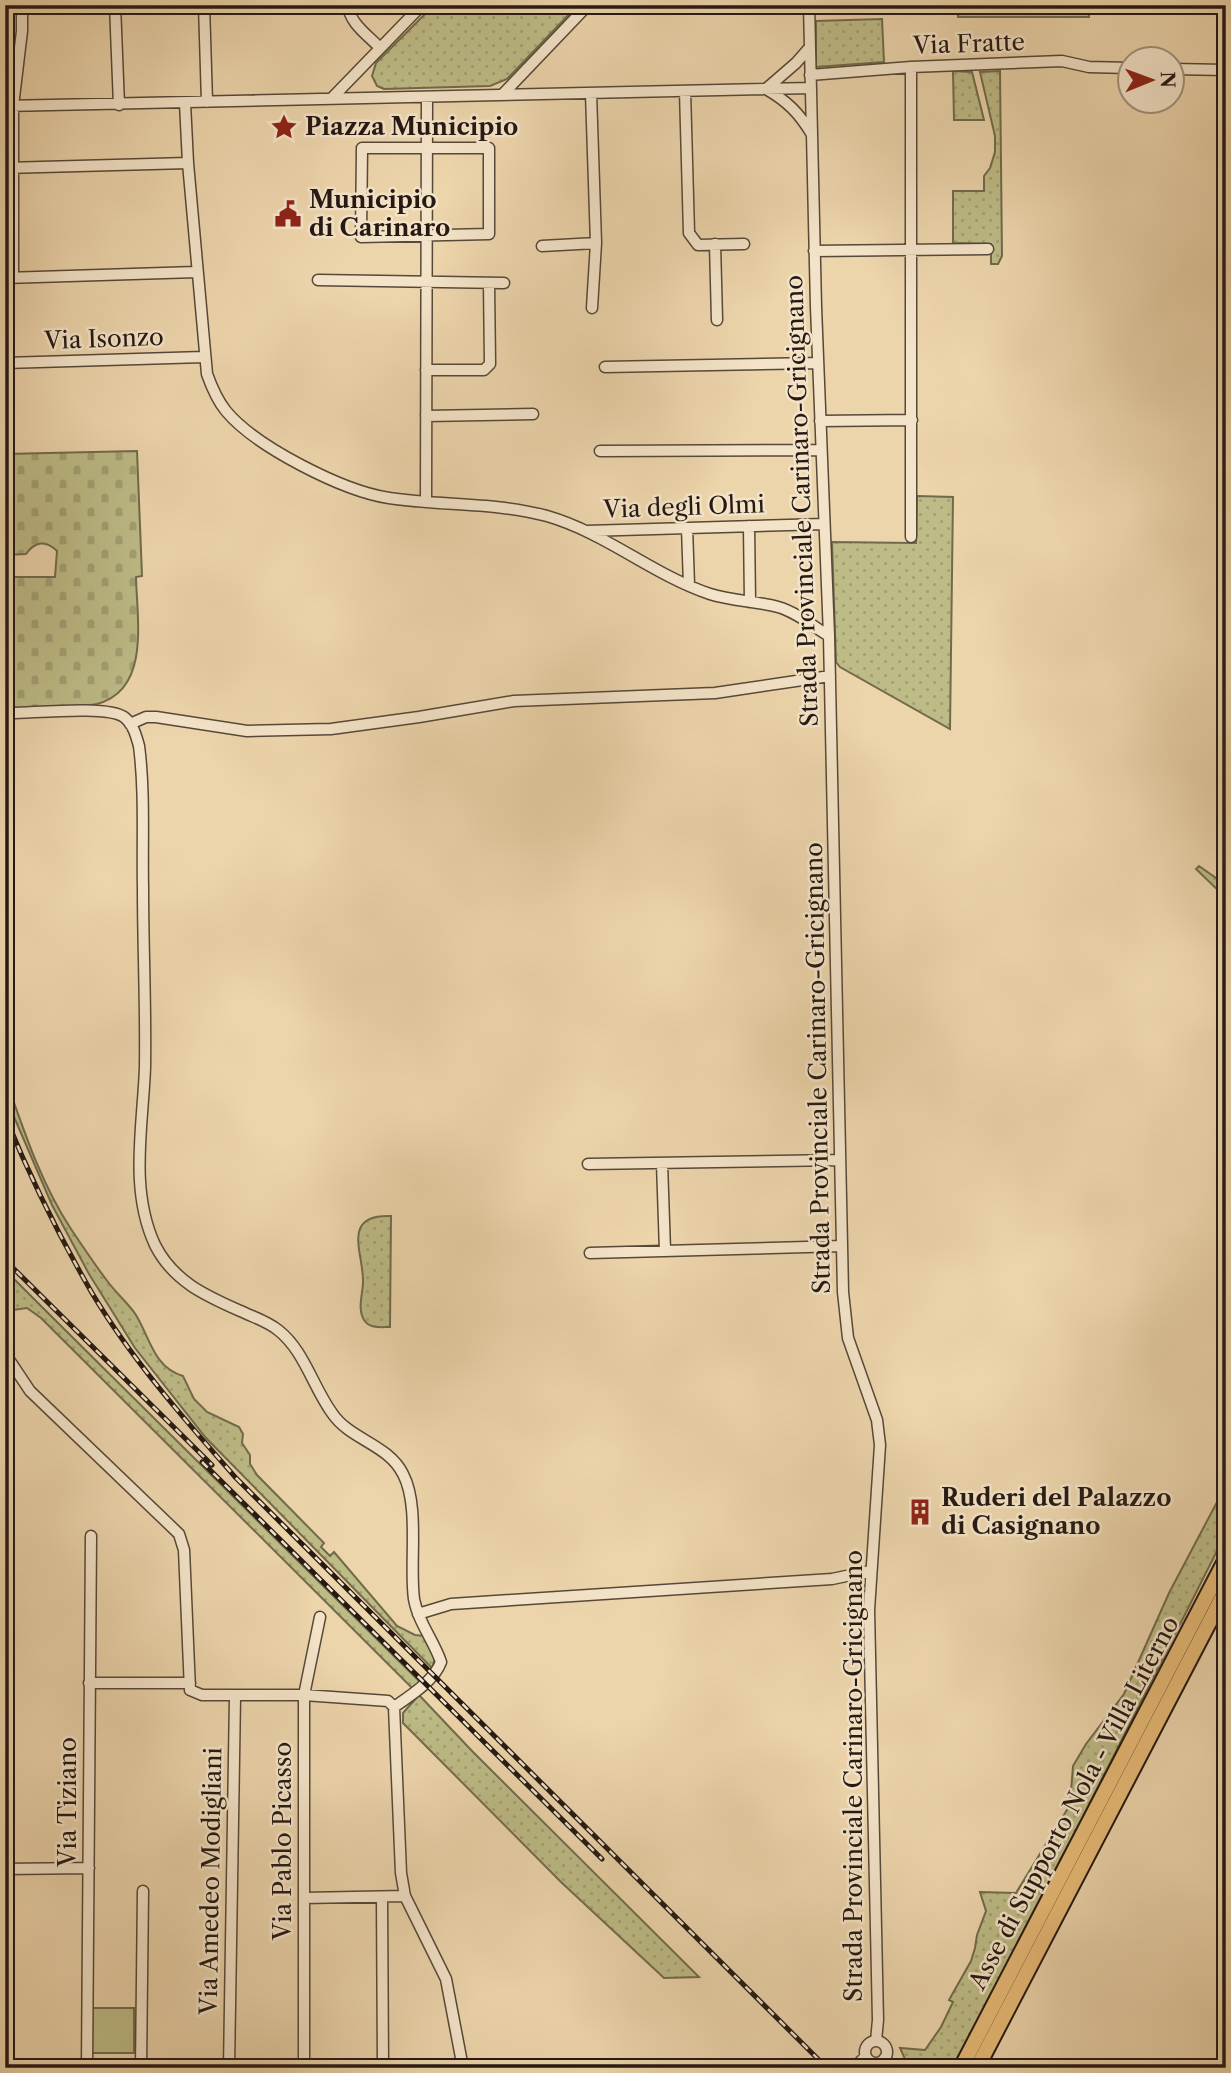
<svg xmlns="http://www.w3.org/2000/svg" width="1231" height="2073" viewBox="0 0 1231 2073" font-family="'Libre Caslon Text',serif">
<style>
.grass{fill:url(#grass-dots);stroke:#716a4c;stroke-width:2}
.cemetery{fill:url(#cemetery-stones);stroke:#716a4c;stroke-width:2}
.garden{fill:#bdbb86;stroke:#716a4c;stroke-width:2}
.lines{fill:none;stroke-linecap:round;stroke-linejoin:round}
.minor-casing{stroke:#574838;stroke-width:13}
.highway-casing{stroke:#251912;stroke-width:18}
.minor{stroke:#f3e3c8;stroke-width:10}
.highway{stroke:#e6ba76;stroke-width:14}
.rail-casing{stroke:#251912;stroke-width:5}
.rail{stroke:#f3e3c8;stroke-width:2.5;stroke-dasharray:8;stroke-linecap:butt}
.labels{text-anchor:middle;stroke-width:5;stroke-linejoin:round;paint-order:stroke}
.street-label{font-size:24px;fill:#251912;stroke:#f3e3c8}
.poi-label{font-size:24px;font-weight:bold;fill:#251912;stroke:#f3e3c8;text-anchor:start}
</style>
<defs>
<pattern id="grass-dots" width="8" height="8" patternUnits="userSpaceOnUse" patternTransform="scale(1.75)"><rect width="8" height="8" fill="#bdbb86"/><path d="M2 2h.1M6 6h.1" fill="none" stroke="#a2a073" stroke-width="1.8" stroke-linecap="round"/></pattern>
<pattern id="cemetery-stones" width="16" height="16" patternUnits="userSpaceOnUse" patternTransform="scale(1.75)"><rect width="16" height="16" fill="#bdbb86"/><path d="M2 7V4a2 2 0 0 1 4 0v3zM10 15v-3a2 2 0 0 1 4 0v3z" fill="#a2a073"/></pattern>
</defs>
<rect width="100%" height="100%" fill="#ecd4ab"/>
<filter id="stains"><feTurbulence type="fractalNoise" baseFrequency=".00286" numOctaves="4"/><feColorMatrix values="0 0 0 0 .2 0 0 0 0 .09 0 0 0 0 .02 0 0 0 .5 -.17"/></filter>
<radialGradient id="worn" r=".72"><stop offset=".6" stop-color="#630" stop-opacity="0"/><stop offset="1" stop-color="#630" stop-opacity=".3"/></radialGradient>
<!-- grass -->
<path class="grass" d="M434,5H578L507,79L490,86L384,89L377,86L372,76L376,63Z
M958,5H1090L1089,17H958Z
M882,19L884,62L816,67V21Z
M953,71L972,72L984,120H954Z
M1000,71L1002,256L998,264H991V244L953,243V191H984V176L990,168L995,152V136L980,72Z
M917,496L953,497L950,729L840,667L836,662L832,542L916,543Z
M1199,866L1226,885V898L1196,869Z
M5,1077C23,1128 41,1184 71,1229C83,1247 95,1265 108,1282C117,1294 128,1303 136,1315C150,1338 154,1368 183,1376L194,1399L207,1412L239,1427L243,1434L242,1443L250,1455V1464L257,1475L324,1543L321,1547L330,1556L334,1552L397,1626L415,1635L424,1636L435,1658L432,1668L206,1438L135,1348L89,1274L52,1205L5,1096Z
M391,1216L390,1327C381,1327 370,1329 364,1320C357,1308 363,1294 363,1282C364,1254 340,1214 391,1216Z
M5,1270L47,1312L420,1682L412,1688L41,1318L27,1308L5,1311Z
M1226,1485V1533L969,2043L953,2068H909L900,2048L925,2050L941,2027L953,2002L949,2000L971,1961L975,1948L977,1935L986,1911L980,1892L1016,1893L1070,1805L1073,1766L1086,1744L1124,1694L1169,1593Z
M419,1695L473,1752L699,1977L664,1978L561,1882L403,1723V1713Z"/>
<!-- cemetery -->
<path class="cemetery" d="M137,451L142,576L136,577C137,623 152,698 87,706C63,709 36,707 12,708L9,577H55L57,551C46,540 35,541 26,554L5,555V454Z"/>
<!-- garden -->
<path class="garden" d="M92,2008H134V2053H92Z"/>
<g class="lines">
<!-- minor casing -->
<g class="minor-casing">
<path id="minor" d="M115,5L119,105
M204,5L207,102
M348,5C349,23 369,36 380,48
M809,5L816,307L829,636L843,1292L848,1338L877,1420L880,1445L869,1610L878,2020L876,2041
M810,47L796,63L766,89C787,101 799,113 811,133
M911,67V537
M1172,69L1226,70
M810,75L911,67L1062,61L1089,67L1130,68
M685,91L689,233L698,245L744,244
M591,93L596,243L592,308
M502,95L588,5
M331,99L422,5
M185,103L188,163L207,374C212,388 217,400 226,411C256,447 343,491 389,498C442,506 495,502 547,516C606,533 653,575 710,594C732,601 756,601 778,607C796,612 813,626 829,636
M5,106L811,88
M362,148H489V234L361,237Z
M5,168L188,163
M715,244L717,320
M542,246L596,243
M814,251L988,249
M5,278L196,272
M13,278V106L22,31V5
M318,280L504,283
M5,363L204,357
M605,367L818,363
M426,370H484L490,364L489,283
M426,416L533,414
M820,421L912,420
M600,451L821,450
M426,501L427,97
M749,526L750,602
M687,528L689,585
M587,531L824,524
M5,631L7,710L11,713C34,713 108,705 124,717C133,724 136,735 139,746C145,792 142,841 143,888C143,948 146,1008 145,1067C143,1126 129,1189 155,1245C174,1283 209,1297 245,1313C256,1318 268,1322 278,1330C304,1350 313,1387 332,1413C350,1440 388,1444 403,1474C420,1506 409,1564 414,1599C418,1622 434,1641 441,1662C434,1681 410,1696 394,1707L401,1873L405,1896L446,1979L463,2068
M130,724L146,717H156L247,731L331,729L419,717L514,701L715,693L830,676
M662,1163L665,1251
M588,1164L840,1160
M590,1253L842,1246
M5,1360L10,1361L30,1391L179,1534L184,1550L190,1690L202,1695H304L388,1701L394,1707
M418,1614L451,1604L832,1579L870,1571
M89,1683H190
M5,1869L89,1868
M382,1897L383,2068
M304,1898L405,1896
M865 2052a11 11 0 1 1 22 0a11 11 0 1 1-22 0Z
M884,2059L890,2068
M87,2068L91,1536
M141,2068L143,1891
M229,2068L235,1696
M304,2068V1695L320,1617
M854,2068L866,2056"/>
</g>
<!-- highway casing -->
<g class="highway-casing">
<path id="highway" d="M961,2068L1226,1559
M977,2068L1226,1590"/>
</g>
<!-- minor -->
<use href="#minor" class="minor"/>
<!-- highway -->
<use href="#highway" class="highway"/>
<!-- rail casing -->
<g class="rail-casing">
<path id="rail" d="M5,1116C30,1177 59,1236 92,1293C132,1360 185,1420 236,1478L827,2068
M5,1260L212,1465
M202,1462L602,1859"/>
</g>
<!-- rail -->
<use href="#rail" class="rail"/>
</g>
<!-- icons -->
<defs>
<g id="sight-bare" transform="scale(2.1)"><path d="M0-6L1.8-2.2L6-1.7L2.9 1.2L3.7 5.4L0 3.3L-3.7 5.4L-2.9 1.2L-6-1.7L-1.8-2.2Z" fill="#8f2418" stroke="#f3e3c8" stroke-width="2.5" paint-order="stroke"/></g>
<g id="civic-bare" transform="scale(2.1)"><path d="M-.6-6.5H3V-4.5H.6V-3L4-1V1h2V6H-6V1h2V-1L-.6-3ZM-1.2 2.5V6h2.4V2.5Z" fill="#8f2418" stroke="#f3e3c8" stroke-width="2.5" paint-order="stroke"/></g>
<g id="building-bare" transform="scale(2.1)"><path d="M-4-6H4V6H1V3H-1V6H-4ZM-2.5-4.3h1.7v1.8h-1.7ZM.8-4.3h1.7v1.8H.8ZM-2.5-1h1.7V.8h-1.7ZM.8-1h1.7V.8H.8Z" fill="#8f2418" stroke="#f3e3c8" stroke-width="2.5" paint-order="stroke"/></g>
</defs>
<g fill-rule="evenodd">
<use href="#sight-bare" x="284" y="127"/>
<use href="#civic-bare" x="288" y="214"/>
<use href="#building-bare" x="920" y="1512"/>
</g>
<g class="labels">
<!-- street labels -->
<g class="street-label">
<text transform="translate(969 44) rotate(-2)" y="8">Via Fratte</text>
<text transform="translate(104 339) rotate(-2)" y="8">Via Isonzo</text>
<text transform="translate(802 501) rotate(-92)" y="8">Strada Provinciale Carinaro-Gricignano</text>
<text transform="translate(684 507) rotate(-2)" y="8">Via degli Olmi</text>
<text transform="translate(818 1068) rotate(-91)" y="8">Strada Provinciale Carinaro-Gricignano</text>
<text transform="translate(854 1776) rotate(-90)" y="8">Strada Provinciale Carinaro-Gricignano</text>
<text transform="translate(68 1802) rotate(-90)" y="8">Via Tiziano</text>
<text transform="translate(1074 1803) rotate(-62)" y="8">Asse di Supporto Nola - Villa Literno</text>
<text transform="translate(283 1841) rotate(-90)" y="8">Via Pablo Picasso</text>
<text transform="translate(211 1881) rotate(-89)" y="8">Via Amedeo Modigliani</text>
</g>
<!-- poi labels -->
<g class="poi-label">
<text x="305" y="135">Piazza Municipio</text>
<text x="309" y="208">Municipio<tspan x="309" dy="28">di Carinaro</tspan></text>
<text x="941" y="1506">Ruderi del Palazzo<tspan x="941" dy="28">di Casignano</tspan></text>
</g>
</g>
<!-- margin -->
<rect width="1231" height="2073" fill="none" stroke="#ecd4ab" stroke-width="28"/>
<rect x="7" y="7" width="1217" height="2059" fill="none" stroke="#251912" stroke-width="3.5"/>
<rect x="14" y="14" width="1203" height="2045" fill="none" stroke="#251912" stroke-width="2"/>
<!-- north arrow -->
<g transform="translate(1151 80) rotate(89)"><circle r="33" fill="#f3e3c8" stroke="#a1927f" stroke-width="2"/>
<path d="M0-5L12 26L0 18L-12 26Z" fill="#8f2418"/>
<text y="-10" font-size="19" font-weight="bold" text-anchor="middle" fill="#251912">N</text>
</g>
<rect width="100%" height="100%" filter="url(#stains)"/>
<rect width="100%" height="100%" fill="url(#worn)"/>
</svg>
